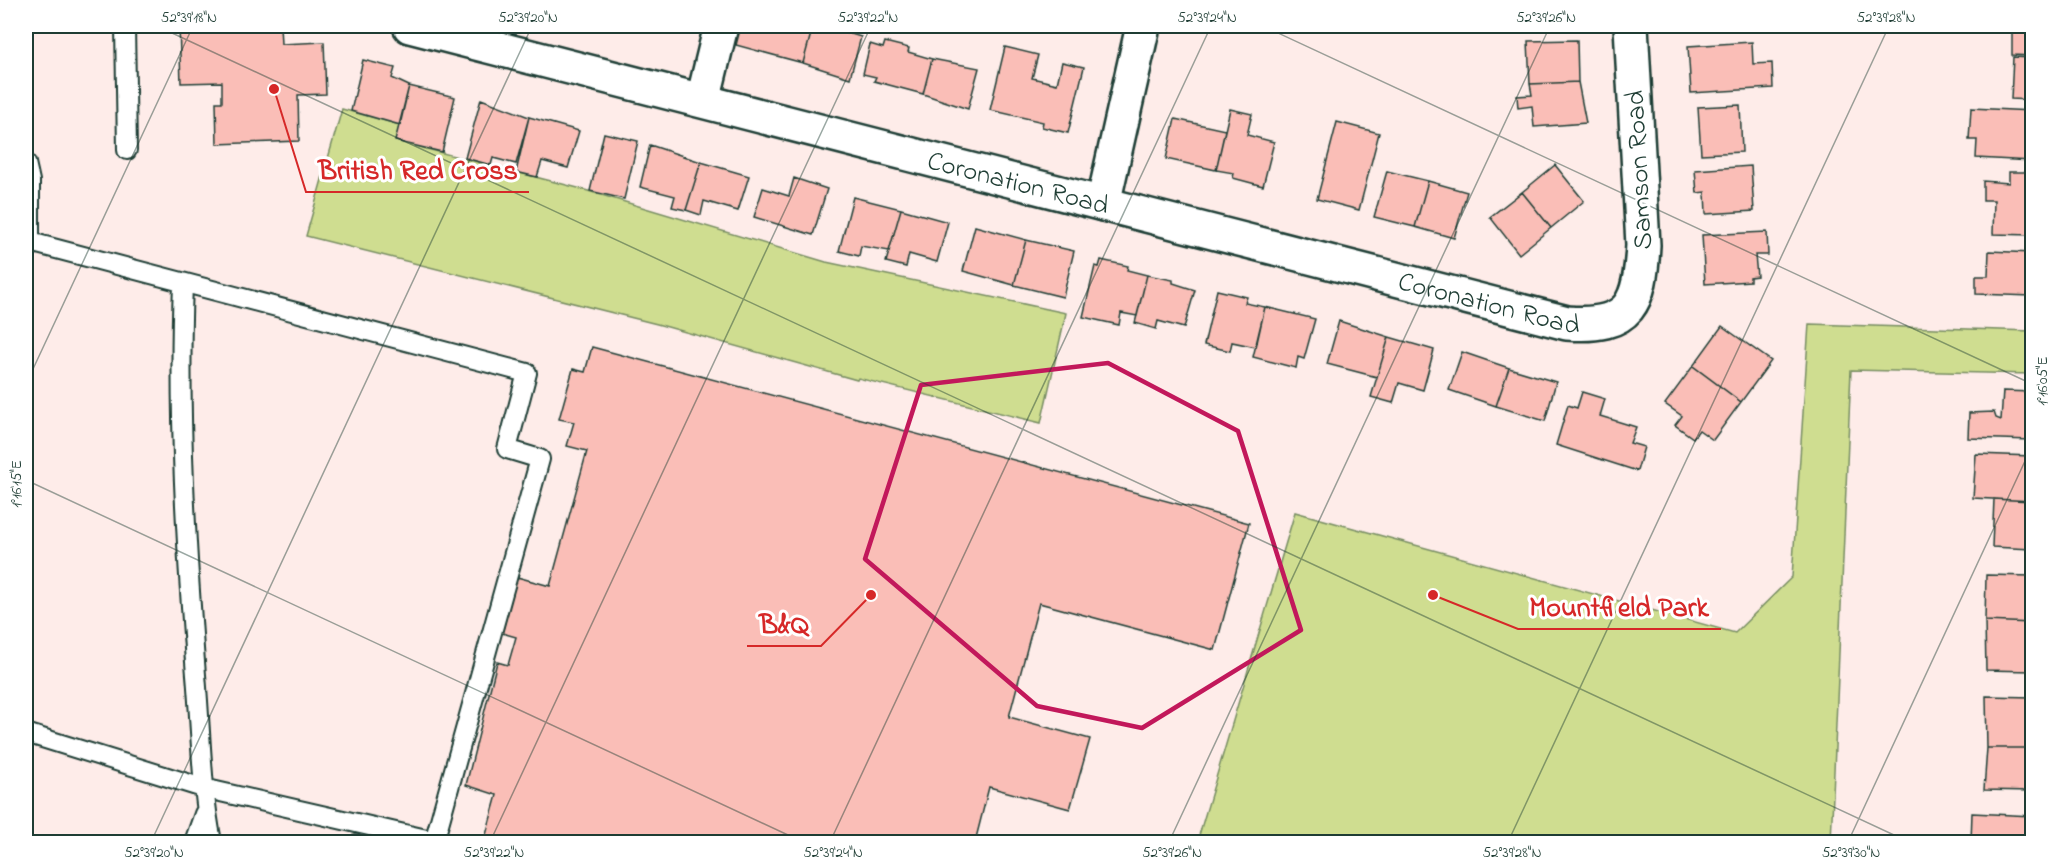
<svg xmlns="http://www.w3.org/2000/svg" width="2058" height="868" viewBox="0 0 2058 868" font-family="'Indie Flower',sans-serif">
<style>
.green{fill:#cfdd90;stroke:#778d62;stroke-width:1.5}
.building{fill:#fabeb7;stroke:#1f3d34;stroke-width:1.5}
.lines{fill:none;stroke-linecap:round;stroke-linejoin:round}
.service-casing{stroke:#1f3d34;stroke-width:22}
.minor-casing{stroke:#1f3d34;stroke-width:38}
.service{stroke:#fff;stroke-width:18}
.minor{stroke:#fff;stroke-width:33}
.marked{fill:none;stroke:#c2185b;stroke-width:4.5;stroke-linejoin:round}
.ticks{fill:none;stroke:#1f3d34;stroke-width:1.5;stroke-opacity:0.45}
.labels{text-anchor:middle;stroke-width:6;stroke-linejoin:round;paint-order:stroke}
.street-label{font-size:27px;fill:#1f3d34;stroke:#fff}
.leader{fill:none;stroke:#d62828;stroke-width:2}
.callout-dot{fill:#d62828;stroke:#fff;stroke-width:2}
.callout-label{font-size:28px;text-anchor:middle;font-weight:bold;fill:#d62828;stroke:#fff;stroke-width:6;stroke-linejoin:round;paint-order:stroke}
.neatline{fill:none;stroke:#1f3d34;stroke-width:2}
.ticks-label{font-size:15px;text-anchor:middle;fill:#1f3d34}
</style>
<rect width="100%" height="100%" fill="#feece9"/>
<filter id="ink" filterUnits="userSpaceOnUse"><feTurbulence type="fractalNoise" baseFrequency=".0167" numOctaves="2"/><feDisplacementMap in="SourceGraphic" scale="12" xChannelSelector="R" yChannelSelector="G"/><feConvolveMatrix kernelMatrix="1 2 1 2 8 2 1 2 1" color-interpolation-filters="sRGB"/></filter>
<g filter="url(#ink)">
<!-- green -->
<path class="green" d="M342,109L400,125L396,141L578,188L826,262L1066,313L1041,423L858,378L857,380L657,324L306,236Z
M1809,324L2032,331V374L1851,370L1831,842H1197L1295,512L1735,633L1792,577Z"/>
<!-- building -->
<path class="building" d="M179,26H280L281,44L324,42L326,94L298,95L299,141L217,144L216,102H222V82L181,83Z
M741,26H813L803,63L736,45Z
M813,26H825L861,37L850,78L803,63Z
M1687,26H1723L1688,30Z
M2012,26H2032V56L2012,55Z
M1577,40L1578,82L1530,84L1528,41Z
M885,42L909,48L908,52L932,59L923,94L874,81L876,77L863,74L870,44L883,48Z
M1752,42L1753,64L1772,63L1773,88L1691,93L1688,46Z
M1005,47L1038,55L1032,78L1057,84L1062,62L1084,67L1068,133L1042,127L1043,122L990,110Z
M2013,57L2032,58V100L2011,99Z
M932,59L979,68L968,109L923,94Z
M363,60L395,68L392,78L409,86L400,125L351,111Z
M1578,82L1586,123L1534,127L1532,106L1518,108L1517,96L1532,95L1530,84Z
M409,86L455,97L442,152L395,141Z
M481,99L529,117L516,164L493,158L491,165L465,158Z
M1740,105L1742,152L1701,154L1698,107Z
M1971,108L2032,111V161L1976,158L1977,140H1969Z
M1230,109L1252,114L1247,135L1274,142L1263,186L1233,178L1234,173L1216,170Z
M529,117L579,131L568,168L542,161L537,177L516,172Z
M1175,119L1225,130L1216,170L1166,159Z
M1337,122L1379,133L1359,210L1317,199Z
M604,133L638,141L624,199L590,191Z
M650,145L701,162L686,210L672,207L675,196L640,187Z
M701,162L749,176L738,211L704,201L701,215L686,210Z
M1555,165L1584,201L1551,228L1522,192Z
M1751,166L1754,211L1706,214L1705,192L1697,193L1695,170Z
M1387,171L1428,181L1415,227L1374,217Z
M2009,172H2032V235L1993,234L1994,200H1983V181L2009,183Z
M794,178L827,189L813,235L754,217L763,188L789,196Z
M1428,181L1467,192L1454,238L1415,227Z
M1522,192L1551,228L1519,254L1490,217Z
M853,197L901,209L889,251L861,246L859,256L839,251Z
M901,209L948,222L937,262L909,254L906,267L886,262Z
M975,226L1026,240L1014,285L963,271Z
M1767,232L1768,255H1755L1757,276L1750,277V281L1705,284L1702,235Z
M1026,240L1074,251L1063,297L1014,285Z
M1989,251L2032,253V296L1976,294V276H1988Z
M1101,260L1128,266L1127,270L1147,275L1137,316L1121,313L1119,325L1083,317L1095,266L1099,267Z
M1147,275L1173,280V283L1195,290L1184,328L1158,321L1156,329L1135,323Z
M1217,290L1247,297L1245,303L1265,307L1256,347L1232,342L1230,351L1204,345Z
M1265,307L1315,319L1304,359L1298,357L1296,368L1253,357Z
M1339,321L1389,337L1377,377L1327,364Z
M1722,326L1771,361L1741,402L1693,366Z
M1389,337L1434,350L1423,390L1399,383L1393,403L1371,397Z
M592,347L1249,523L1215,650L1039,603L1009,717L1090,739L1070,809L989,787L975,842H484L497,795L466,785L497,662L508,665L516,637L502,633L517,577L550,586L587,451L567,446L574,422L559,419L573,369L585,372Z
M1462,352L1509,368L1496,406L1449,390Z
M1693,366L1741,402L1713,440L1699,430L1693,438L1675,425L1682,416L1665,404Z
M1509,368L1556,382L1545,421L1496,406Z
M2003,391L2032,392V440L1968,438L1969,413L1994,412L1996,418L2001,420Z
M1582,392L1605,399L1600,416L1636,427L1630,443L1644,447L1637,471L1556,445L1568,405L1577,408Z
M1976,454L2032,456V501L1973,498Z
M1994,499L2032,501V549L1992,547Z
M1986,575L2032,576V623L1985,621Z
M1985,621L2032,623V671L1986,670Z
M1986,696L2032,697V748H1987Z
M1987,748H2032V791L1984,790Z
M1972,813L2032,816V842H1971Z"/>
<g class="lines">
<!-- service casing -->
<g class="service-casing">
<path id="service" d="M125,26L127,150
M26,163L30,181V242L527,373L507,449L540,459L434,842
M183,284C178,415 186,545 196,675C201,731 201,787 212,842
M26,733L203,788L435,841
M194,842L204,814"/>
</g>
<!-- minor casing -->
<g class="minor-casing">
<g id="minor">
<path id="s1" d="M410,26L1567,323C1631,328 1640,303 1643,245L1631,26"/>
<path d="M703,100L721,26"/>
<path d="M1103,204L1143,26"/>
</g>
</g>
<!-- service -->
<use href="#service" class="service"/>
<!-- minor -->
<use href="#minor" class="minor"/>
</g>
</g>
<!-- marked area -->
<path class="marked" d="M1108,363L1238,431L1301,630L1142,728L1037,706L865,559L921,385Z"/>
<!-- ticks -->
<path class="ticks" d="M157,26L1909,842M1263,26L2032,384M26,384L193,26M26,480L803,842M151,842L532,26M490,842L871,26M830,842L1211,26M1169,842L1550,26M1508,842L1889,26M1848,842L2032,446"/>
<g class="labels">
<!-- street labels -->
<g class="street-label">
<text transform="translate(1638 170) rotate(-93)" y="9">Samson Road</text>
<text dy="9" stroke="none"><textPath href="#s1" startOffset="628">Coronation Road</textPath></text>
<text dy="9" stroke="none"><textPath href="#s1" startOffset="1114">Coronation Road</textPath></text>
</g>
</g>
<!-- callouts -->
<path class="leader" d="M274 89L306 192H529M1433 595L1518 629H1721M871 595L821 646H747"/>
<g class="callout-dot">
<circle cx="274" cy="89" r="6"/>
<circle cx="1433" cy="595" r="6"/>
<circle cx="871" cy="595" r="6"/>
</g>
<g class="callout-label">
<text x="418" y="179">British Red Cross</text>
<text x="1619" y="616">Mountfield Park</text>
<text x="784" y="633">B&amp;Q</text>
</g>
<!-- margin -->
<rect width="2058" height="868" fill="none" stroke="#fff" stroke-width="66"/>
<rect x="33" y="33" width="1992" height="802" class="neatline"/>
<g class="ticks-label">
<text x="189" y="22">52°39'18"N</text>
<text x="528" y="22">52°39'20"N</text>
<text x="868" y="22">52°39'22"N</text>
<text x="1207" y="22">52°39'24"N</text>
<text x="1546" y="22">52°39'26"N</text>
<text x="1886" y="22">52°39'28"N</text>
<text transform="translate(2042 381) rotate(-90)" y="5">1°16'05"E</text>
<text transform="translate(16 484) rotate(-90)" y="5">1°16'15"E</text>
<text x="154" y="857">52°39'20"N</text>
<text x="494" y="857">52°39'22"N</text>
<text x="833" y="857">52°39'24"N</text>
<text x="1172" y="857">52°39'26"N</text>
<text x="1512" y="857">52°39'28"N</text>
<text x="1851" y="857">52°39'30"N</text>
</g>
</svg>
